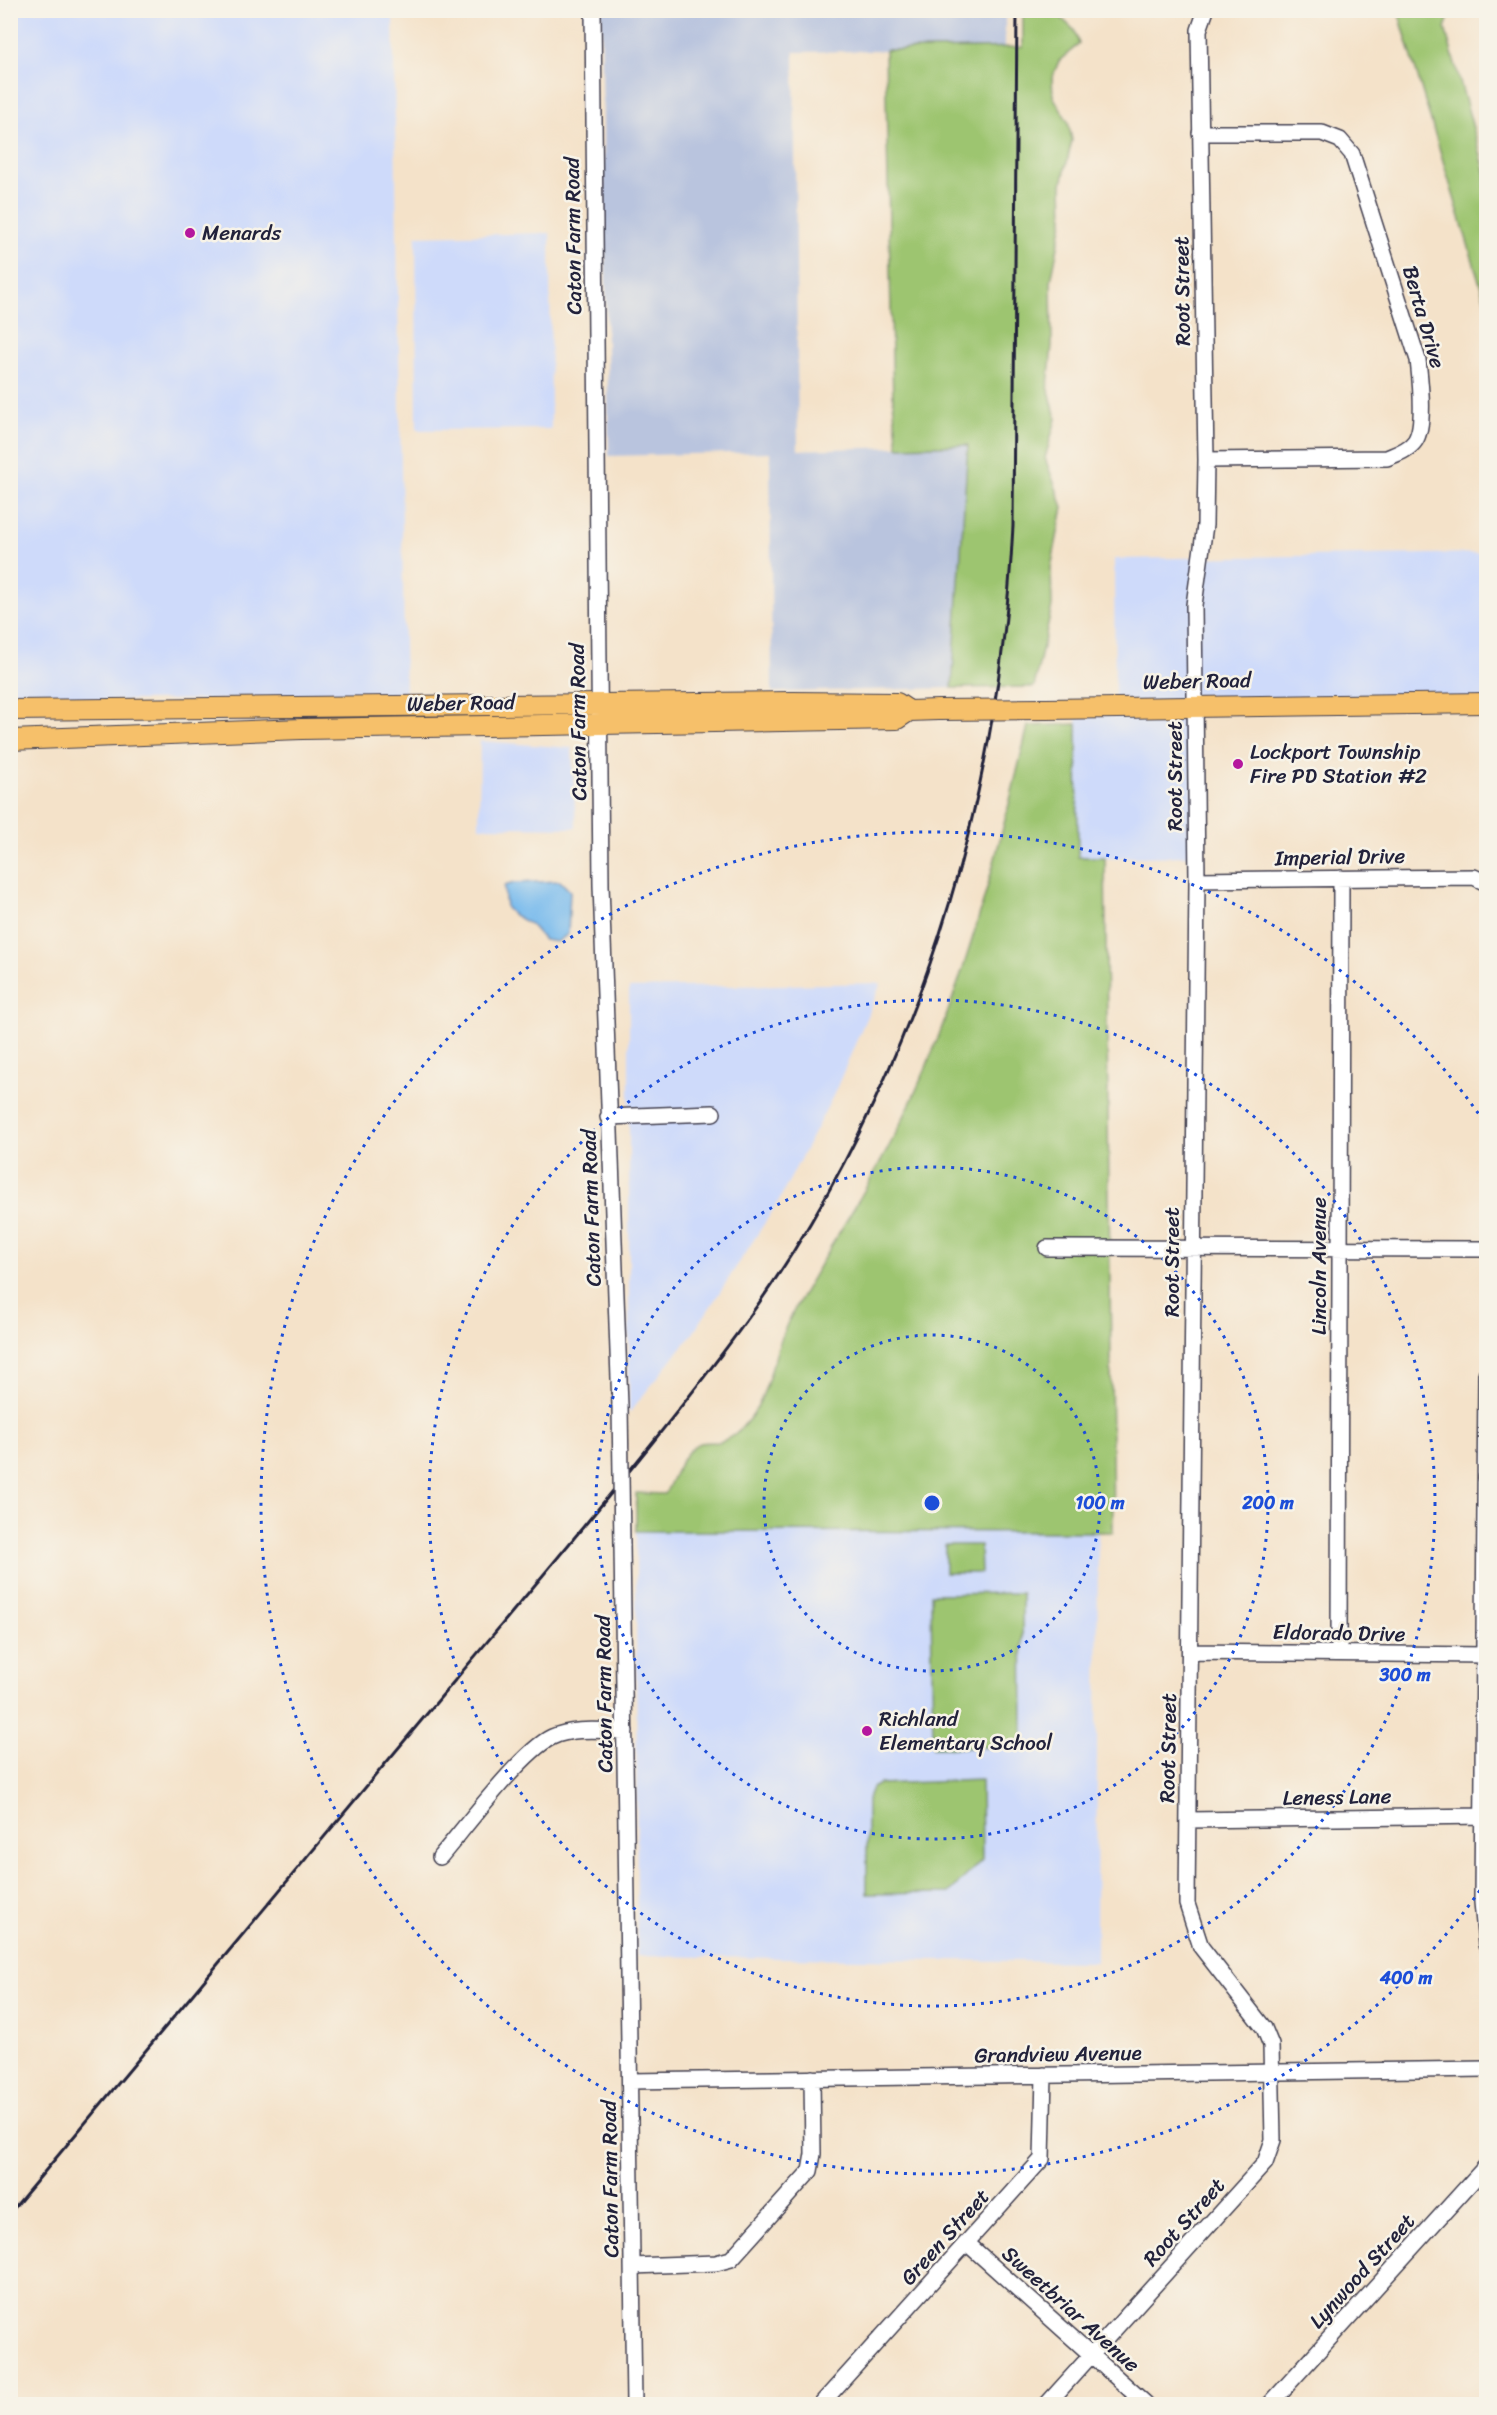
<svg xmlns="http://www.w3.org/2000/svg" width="1497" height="2415" viewBox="0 0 1497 2415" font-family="Sriracha,sans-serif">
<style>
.built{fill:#cedafa}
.industrial{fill:#b9c4de}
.green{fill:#9dc570;stroke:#607456;stroke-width:1.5}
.water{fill:#77baed;stroke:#4c6e94;stroke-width:1.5}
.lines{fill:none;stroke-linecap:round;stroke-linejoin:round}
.minor-casing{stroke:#423f50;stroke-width:18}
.major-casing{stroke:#423f50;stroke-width:22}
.minor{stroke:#fff;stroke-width:15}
.major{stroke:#f6c06b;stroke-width:20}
.rail{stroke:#22223b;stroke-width:3}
.minor-bridge-casing{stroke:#423f50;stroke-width:18;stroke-linecap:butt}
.major-bridge-casing{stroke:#423f50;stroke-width:22;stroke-linecap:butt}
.minor-bridge{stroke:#fff;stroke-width:15}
.major-bridge{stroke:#f6c06b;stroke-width:20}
.ring{fill:none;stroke:#1d4ed8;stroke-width:3;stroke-dasharray:3 6}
.poi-dot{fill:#b5179e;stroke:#f7f3e8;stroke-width:2}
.labels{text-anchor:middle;stroke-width:5;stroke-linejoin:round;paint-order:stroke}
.poi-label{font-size:21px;fill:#22223b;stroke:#f7f3e8;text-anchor:start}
.street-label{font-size:21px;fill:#22223b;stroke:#f7f3e8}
.centre{fill:#1d4ed8;stroke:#f7f3e8;stroke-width:3}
.ring-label{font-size:18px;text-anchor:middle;font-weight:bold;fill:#1d4ed8;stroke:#f7f3e8;stroke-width:5;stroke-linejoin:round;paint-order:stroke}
</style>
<rect width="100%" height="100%" fill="#f7f3e8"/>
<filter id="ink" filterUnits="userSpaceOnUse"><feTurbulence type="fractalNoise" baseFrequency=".0167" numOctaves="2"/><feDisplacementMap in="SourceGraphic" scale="12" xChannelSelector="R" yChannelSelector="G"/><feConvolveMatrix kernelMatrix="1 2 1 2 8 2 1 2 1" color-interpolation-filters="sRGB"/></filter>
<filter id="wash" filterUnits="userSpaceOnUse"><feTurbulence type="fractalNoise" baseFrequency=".008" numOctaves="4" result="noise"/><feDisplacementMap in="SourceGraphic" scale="24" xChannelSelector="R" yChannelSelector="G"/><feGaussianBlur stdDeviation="1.35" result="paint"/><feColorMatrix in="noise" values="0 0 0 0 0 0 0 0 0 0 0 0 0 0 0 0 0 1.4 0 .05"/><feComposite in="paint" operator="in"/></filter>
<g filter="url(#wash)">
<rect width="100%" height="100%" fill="#f4e2c9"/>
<!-- built -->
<path class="built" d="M10,11H393L405,698L11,701Z
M550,233L551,429L417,430L416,236Z
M1486,553V700L1115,704L1114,559Z
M1192,708L1193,856L1078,858L1077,712Z
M480,741L572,748L576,828L479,827Z
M881,983L834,1094L777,1204L694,1332L629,1413V988Z
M636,1531L1098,1532L1096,1962L637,1956Z"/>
<!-- industrial -->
<path class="industrial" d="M601,11H1005V49L794,52L798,450L968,445L952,688L772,692L770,452L609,456Z"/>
<!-- green -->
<path class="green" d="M1023,11H1054L1074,30L1079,44L1059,61L1052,78L1053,96L1068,122L1072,140L1062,184L1063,221L1051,281L1052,345L1048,386L1056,419L1045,458L1063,507L1051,568L1052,606L1034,687L952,688L968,445L898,447L893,401L885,50L1023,47Z
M1398,11H1451L1445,28L1486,174V304Z
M1077,724L1078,857H1105L1113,1532L636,1531V1493L665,1494C673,1479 680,1458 693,1447C700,1440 710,1443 719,1442C733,1439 745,1425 753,1414C772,1384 774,1347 791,1316C824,1253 865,1195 897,1131C961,1003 995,865 1028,726Z
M945,1545H980L981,1573H945Z
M1022,1593L1023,1747L933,1748L931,1594Z
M981,1780L982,1860L949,1893L867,1894V1800L872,1788L879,1784Z"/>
<!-- water -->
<path class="water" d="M560,881L570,891L568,934L557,942L544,940L530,924L512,914L506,908L504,886L514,883Z"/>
</g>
<g filter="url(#ink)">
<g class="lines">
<!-- minor casing -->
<g class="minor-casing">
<path id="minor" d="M593,10L601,885L620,1406
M1200,133H1322L1340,140L1352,154L1418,360C1420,379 1426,425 1415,441C1409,450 1396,454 1387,458L1206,460
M1197,880L1474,877L1486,883
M608,1117L713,1113
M1047,1248L1486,1249
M1486,1374L1482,1902L1486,1945
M622,1544L634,2404
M1190,1652L1486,1655
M1339,1653L1341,878
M1189,1820L1486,1816
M440,1857C464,1829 522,1751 552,1737C574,1727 601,1731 625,1731
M630,2081L1486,2069
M968,2244L1146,2404
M632,2266L716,2263L731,2259L810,2171L813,2154L812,2078
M821,2404L1042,2159L1044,2075
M1047,2404L1265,2163L1273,2140L1271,2045L1264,2028L1201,1947L1187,1904L1197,880L1194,605L1205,525L1206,460L1199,30L1206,10
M1270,2404L1486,2166"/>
</g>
<!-- major casing -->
<g class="major-casing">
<path id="major" d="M1046,709L1486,703
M10,710L792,702L897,703L909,711
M10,740L302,729L897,719L909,711L938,710"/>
</g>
<!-- minor -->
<use href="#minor" class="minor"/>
<!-- major -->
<use href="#major" class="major"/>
<!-- rail -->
<path class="rail" d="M10,2213C159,2035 308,1857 456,1679C523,1599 591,1519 656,1438C704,1378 752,1317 793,1252C930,1031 1000,784 1013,526L1017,10"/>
<!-- minor-bridge casing -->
<g class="minor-bridge-casing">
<path id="minor-bridge" d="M620,1406L622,1544"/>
</g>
<!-- major-bridge casing -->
<g class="major-bridge-casing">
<path id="major-bridge" d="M938,710L1046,709"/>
</g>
<!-- minor-bridge -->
<use href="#minor-bridge" class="minor-bridge"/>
<!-- major-bridge -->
<use href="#major-bridge" class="major-bridge"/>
</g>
</g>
<!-- distance rings -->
<g class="ring">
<circle cx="932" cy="1503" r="168"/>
<circle cx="932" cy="1503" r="336"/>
<circle cx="932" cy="1503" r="503"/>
<path d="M1485 1883A671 671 0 1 1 1485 1123"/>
</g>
<!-- markers -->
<g class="poi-dot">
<circle cx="190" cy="233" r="6"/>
<circle cx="1238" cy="764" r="6"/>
<circle cx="867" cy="1731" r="6"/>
</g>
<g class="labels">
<!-- poi labels -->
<g class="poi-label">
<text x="202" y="240">Menards</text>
<text x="1250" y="759">Lockport Township<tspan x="1250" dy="24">Fire PD Station #2</tspan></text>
<text x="879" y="1726">Richland<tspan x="879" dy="24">Elementary School</tspan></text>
</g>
<!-- street labels -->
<g class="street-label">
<text transform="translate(573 236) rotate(-91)" y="7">Caton Farm Road</text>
<text transform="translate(1182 291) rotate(-91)" y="7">Root Street</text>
<text transform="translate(1424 317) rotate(74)" y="7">Berta Drive</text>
<text transform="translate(1197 681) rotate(-1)" y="7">Weber Road</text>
<text transform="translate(461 703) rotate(-1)" y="7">Weber Road</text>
<text transform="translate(578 722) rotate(-91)" y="7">Caton Farm Road</text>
<text transform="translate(1175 776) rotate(-90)" y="7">Root Street</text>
<text transform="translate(1340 857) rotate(-1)" y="7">Imperial Drive</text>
<text transform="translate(591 1208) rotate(-92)" y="7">Caton Farm Road</text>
<text transform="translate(1172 1262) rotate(-90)" y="7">Root Street</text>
<text transform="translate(1319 1266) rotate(-90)" y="7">Lincoln Avenue</text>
<text transform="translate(1339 1633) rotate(1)" y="7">Eldorado Drive</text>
<text transform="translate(604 1694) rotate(-91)" y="7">Caton Farm Road</text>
<text transform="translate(1168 1748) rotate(-89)" y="7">Root Street</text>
<text transform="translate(1337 1797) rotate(-1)" y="7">Leness Lane</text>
<text transform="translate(1058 2054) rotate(-1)" y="7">Grandview Avenue</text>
<text transform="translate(610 2179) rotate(-91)" y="7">Caton Farm Road</text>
<text transform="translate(1184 2222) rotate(-48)" y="7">Root Street</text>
<text transform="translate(945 2237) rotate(-48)" y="7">Green Street</text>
<text transform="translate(1362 2271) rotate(-48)" y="7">Lynwood Street</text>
<text transform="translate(1071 2309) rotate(42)" y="7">Sweetbriar Avenue</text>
</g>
</g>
<circle cx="932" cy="1503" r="9" class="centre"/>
<g class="ring-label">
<text x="1100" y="1509">100 m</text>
<text x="1268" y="1509">200 m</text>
<text x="1405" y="1681">300 m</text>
<text x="1406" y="1984">400 m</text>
</g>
<!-- margin -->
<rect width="1497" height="2415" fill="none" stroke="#f7f3e8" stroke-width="36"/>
</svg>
